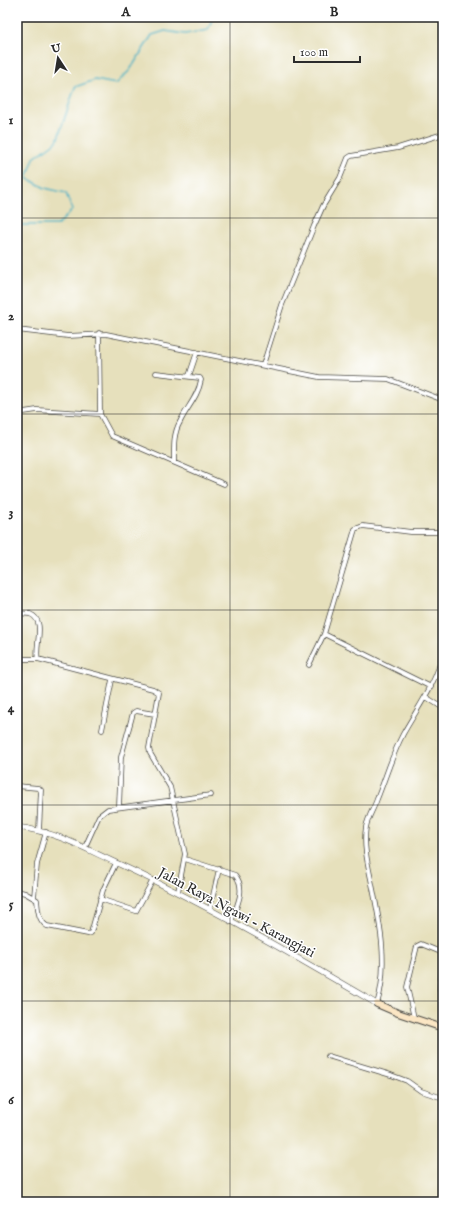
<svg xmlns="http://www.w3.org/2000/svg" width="460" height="1219" viewBox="0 0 460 1219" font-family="'IM FELL English',serif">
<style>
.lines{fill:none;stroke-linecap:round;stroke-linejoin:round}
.stream{stroke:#48b2c6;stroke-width:1.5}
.minor-casing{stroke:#474641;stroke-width:5.5}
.tertiary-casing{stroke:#474641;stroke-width:6}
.secondary-casing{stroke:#474641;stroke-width:8}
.minor{stroke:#fff;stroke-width:4}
.tertiary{stroke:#fff;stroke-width:5}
.secondary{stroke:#fbe6c4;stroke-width:6}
.grid{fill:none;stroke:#2b2b2b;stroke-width:1;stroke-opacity:0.55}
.labels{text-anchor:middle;stroke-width:3;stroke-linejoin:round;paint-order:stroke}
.street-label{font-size:14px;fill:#2b2b2b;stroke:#fff}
.neatline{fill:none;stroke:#2b2b2b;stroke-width:1.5}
.grid-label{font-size:13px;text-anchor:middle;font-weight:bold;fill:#2b2b2b}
</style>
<rect width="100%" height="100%" fill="#fff"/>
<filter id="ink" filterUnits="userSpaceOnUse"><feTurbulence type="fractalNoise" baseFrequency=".025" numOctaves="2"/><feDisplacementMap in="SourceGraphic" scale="8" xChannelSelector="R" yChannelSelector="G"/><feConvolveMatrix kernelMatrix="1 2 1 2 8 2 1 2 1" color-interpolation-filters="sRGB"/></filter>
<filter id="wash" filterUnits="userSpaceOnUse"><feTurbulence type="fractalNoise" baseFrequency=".012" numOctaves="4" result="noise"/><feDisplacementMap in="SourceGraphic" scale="16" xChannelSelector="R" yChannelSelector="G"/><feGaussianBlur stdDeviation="0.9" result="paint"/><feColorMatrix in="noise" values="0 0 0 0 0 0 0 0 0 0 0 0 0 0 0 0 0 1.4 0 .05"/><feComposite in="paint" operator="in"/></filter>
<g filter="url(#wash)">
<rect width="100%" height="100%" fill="#e6e0bc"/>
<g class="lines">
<!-- stream -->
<path class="stream" d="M17,225H58L72,210L66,193L45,188L27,178L34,158L57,141L75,87L95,80L116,84L130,70L152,35L165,31L185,34L208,30L213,17"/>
</g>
</g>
<g filter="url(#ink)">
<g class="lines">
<!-- minor casing -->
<g class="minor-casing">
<path id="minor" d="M440,17L443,20
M17,330L68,336L106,334L319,377L388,379L443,400
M99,333L100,414L112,436L224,484
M263,365L282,305L314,226L323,206L340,178L348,158L351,156L398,148L443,134
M156,373L200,378L201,380C198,397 187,407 180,422C173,434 174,448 174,462
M189,376L197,352
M17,413L37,410L100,414
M17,613C21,614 26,613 30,614C47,620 34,647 38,659L153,689L159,693L149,748L150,753L170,787L185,854L178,892
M17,659H39
M309,665L324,634
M431,687L324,634L355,529L363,526L411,532H443
M426,697L443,708
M102,730L112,680
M17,786L38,788L41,790L39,830
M119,807L121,757L133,713L136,711L155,714
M85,847L99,816L108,809L211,795
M185,859L235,875C247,889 236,907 231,922
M17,891L25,893L37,900C38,910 38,920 47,926L88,934L91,933L103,890L116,863
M34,897L37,864L46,832
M100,899L136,911L153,880
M210,909L219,869
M443,959L440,989L443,1000
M377,1004C389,965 380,923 372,884C368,865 363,846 366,827C368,817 374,808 377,799C386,777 392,755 403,734C418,707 436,684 443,653
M414,1018L407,987L417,946L421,944L443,953
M328,1056L391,1075L407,1081L421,1091L443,1098"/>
</g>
<!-- tertiary casing -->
<g class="tertiary-casing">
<path id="tertiary" d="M17,827C61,833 83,848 121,865C209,906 293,955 377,1004"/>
</g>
<!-- secondary casing -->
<g class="secondary-casing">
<path id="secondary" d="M377,1004L398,1013L443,1028"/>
</g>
<!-- minor -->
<use href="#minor" class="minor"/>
<!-- tertiary -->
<use href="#tertiary" class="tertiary"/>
<!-- secondary -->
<use href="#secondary" class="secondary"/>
</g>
</g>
<!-- grid -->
<path class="grid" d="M230,17V1202M17,218H443M17,414H443M17,610H443M17,805H443M17,1001H443"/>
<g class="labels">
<!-- street labels -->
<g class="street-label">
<text transform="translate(237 912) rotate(28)" y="5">Jalan Raya Ngawi - Karangjati</text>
</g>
</g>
<!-- margin -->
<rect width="460" height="1219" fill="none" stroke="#fff" stroke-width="44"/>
<!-- north arrow -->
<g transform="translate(58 58) rotate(348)" stroke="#ffffff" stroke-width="3" paint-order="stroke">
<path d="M0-3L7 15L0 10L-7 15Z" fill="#2b2b2b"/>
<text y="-6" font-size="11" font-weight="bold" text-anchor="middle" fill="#2b2b2b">U</text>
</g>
<!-- scale -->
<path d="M294 56v6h66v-6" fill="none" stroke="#2b2b2b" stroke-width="2"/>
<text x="300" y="56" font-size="12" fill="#2b2b2b" stroke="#ffffff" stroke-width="3" paint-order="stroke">100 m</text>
<rect x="22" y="22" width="416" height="1175" class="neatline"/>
<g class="grid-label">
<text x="126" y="16">A</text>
<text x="334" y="16">B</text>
<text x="11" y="124">1</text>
<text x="11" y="320">2</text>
<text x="11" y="516">3</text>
<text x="11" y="712">4</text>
<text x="11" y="908">5</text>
<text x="11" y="1104">6</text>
</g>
</svg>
